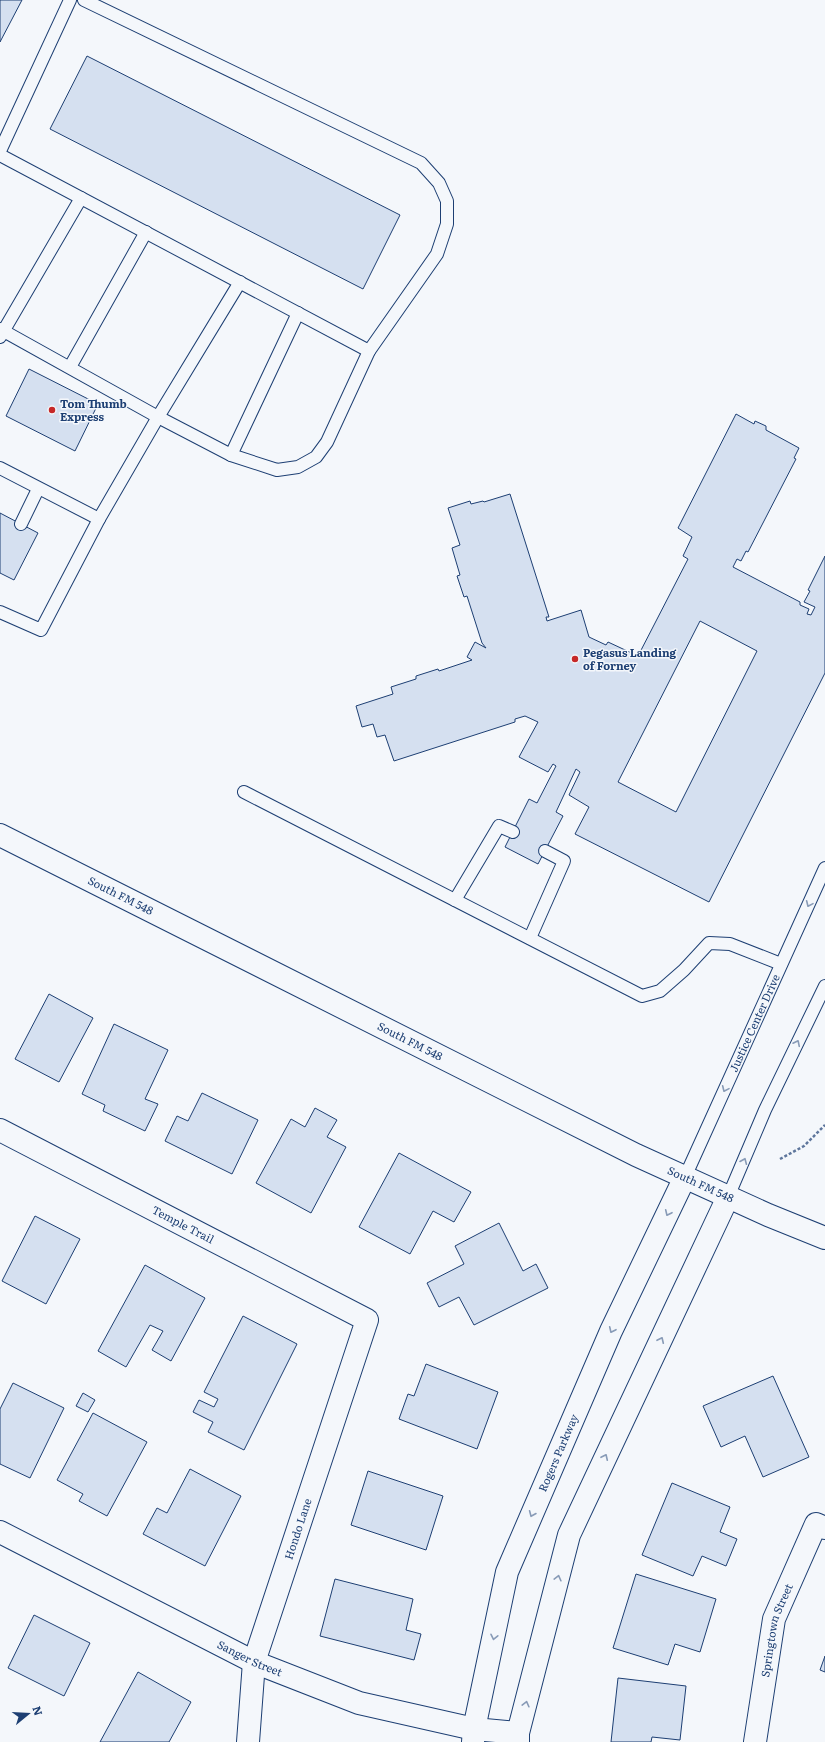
<svg xmlns="http://www.w3.org/2000/svg" width="825" height="1742" viewBox="0 0 825 1742" font-family="Literata,serif">
<style>
.building{fill:#d5e0f0;stroke:#1d3f73;fill-rule:evenodd}
.lines{fill:none;stroke-linecap:round;stroke-linejoin:round}
.lane-casing{stroke:#1d3f73;stroke-width:14}
.street-casing{stroke:#1d3f73;stroke-width:24}
.secondary-casing{stroke:#1d3f73;stroke-width:24}
.path{stroke:#5e769c;stroke-width:2.5;stroke-dasharray:3 2;stroke-linecap:butt}
.lane{stroke:#f4f7fb;stroke-width:12}
.street{stroke:#f4f7fb;stroke-width:22}
.secondary{stroke:#f4f7fb;stroke-width:22}
.oneway{stroke:#889bb7}
.poi-dot{fill:#c62828;stroke:#f4f7fb;stroke-width:1.5}
.labels{text-anchor:middle;stroke-width:3;stroke-linejoin:round;paint-order:stroke}
.poi-label{font-size:11px;font-weight:bold;fill:#1d3f73;stroke:#f4f7fb;text-anchor:start}
.street-label{font-size:11px;fill:#1d3f73;stroke:#f4f7fb}
</style>
<rect width="100%" height="100%" fill="#f4f7fb"/>
<!-- building -->
<path class="building" d="M0,0H22L0,42Z
M87,56L400,215L363,289L50,129Z
M29,369L98,404L75,451L6,416Z
M736,414L754,424L755,421L766,426V430L799,448L794,458L796,459L748,552L746,551L741,561L737,559L733,567L800,602V605L809,609L807,614L811,615L815,607L804,602L810,591L808,590L825,556V673L709,902L575,834L589,807L569,795L580,772L576,769L556,812L563,816L538,864L505,847L529,799L537,803L556,766L553,764L548,772L519,757L538,722L525,716L515,719V722L394,761L385,735L377,737L373,724L362,727L356,706L393,694L391,687L416,679V676L438,669L439,671L472,660L467,657L475,642L486,648L482,643L467,596L464,597L457,576L460,575L452,548L460,545L448,508L470,501L471,504L483,501L484,502L510,494L549,617H546L547,621L581,610L589,637L606,645L608,642L638,656L688,559L683,556L692,537L678,528ZM700,621L757,651L676,812L618,782Z
M0,513L38,533L14,580L0,573Z
M49,994L93,1018L59,1082L15,1059Z
M114,1024L168,1050L145,1099L158,1104L145,1131L103,1111L105,1105L82,1094Z
M202,1093L258,1120L232,1174L165,1141L177,1116L188,1121Z
M315,1108L337,1120L327,1137L346,1147L311,1213L256,1183L291,1119L305,1127Z
M399,1153L471,1192L454,1222L433,1211L410,1254L359,1227Z
M35,1216L80,1239L46,1304L2,1281Z
M499,1223L523,1271L536,1264L548,1288L474,1325L459,1297L439,1307L427,1283L464,1264L455,1246Z
M145,1265L205,1298L171,1361L152,1350L163,1331L150,1325L126,1367L98,1351Z
M243,1316L297,1344L244,1450L208,1432L213,1422L193,1412L199,1400L214,1407L218,1399L204,1392Z
M426,1364L498,1392L477,1449L399,1419L408,1394L414,1396Z
M773,1376L809,1457L763,1477L745,1436L721,1447L703,1406Z
M13,1383L64,1408L30,1478L0,1464V1409Z
M83,1393L95,1400L88,1412L76,1406Z
M93,1413L147,1442L107,1516L79,1501L83,1494L57,1480Z
M190,1469L241,1496L205,1566L143,1534L157,1508L167,1513Z
M368,1471L443,1496L426,1550L351,1525Z
M672,1483L730,1507L720,1532L737,1539L726,1566L702,1556L693,1576L642,1555Z
M636,1574L716,1599L700,1652L675,1644L668,1665L613,1648Z
M335,1579L413,1599L406,1630L421,1634L414,1660L320,1636Z
M34,1615L90,1643L64,1696L8,1668Z
M825,1656V1672L820,1670Z
M138,1672L191,1702L169,1742H100Z
M618,1678L686,1686L680,1740L652,1737L651,1742H611Z"/>
<g class="lines">
<!-- lane casing -->
<g class="lane-casing">
<g id="lane">
<path d="M0,151L70,0"/>
<path d="M0,155L369,351L437,254L447,224V201L439,183L421,163L84,0"/>
<path d="M0,329L158,417L231,455L277,470L298,467L316,457L327,442L369,351"/>
<path d="M0,337L81,198"/>
<path d="M70,367L146,232"/>
<path d="M231,455L298,313"/>
<path d="M0,468L99,519"/>
<path d="M21,524L38,489"/>
<path d="M0,612L41,630L99,519L158,417L240,282"/>
<path d="M244,792L642,996L660,991L684,970L709,943L730,944L781,964"/>
<path d="M455,900L499,826L513,832"/>
<path d="M530,938L564,861L545,851"/>
<path id="s1" d="M685,1177L825,868"/>
<path d="M728,1197L765,1110L825,986"/>
</g>
</g>
<!-- street casing -->
<g class="street-casing">
<g id="street">
<path id="s2" d="M0,1130L367,1320L254,1662L248,1742"/>
<path id="s3" d="M0,1532L254,1662L359,1703L474,1729L518,1733"/>
<path id="s4" d="M755,1742L774,1619L816,1524L825,1528"/>
</g>
</g>
<!-- secondary casing -->
<g class="secondary-casing">
<g id="secondary">
<path id="s5" d="M0,835L636,1155L768,1215L825,1238"/>
<path id="s6" d="M473,1742L474,1729L507,1572L611,1331L685,1177"/>
<path d="M518,1742V1733L569,1535L728,1197"/>
</g>
</g>
<!-- path -->
<path class="path" d="M780,1159L804,1146L825,1125"/>
<!-- lane -->
<use href="#lane" class="lane"/>
<!-- street -->
<use href="#street" class="street"/>
<!-- secondary -->
<use href="#secondary" class="secondary"/>
</g>
<!-- one-way arrows -->
<defs><path id="oneway-chevron" d="M-2-3.5L2.5 0L-2 3.5" fill="none" stroke-width="1.6" stroke-linecap="round" stroke-linejoin="round"/></defs>
<g class="oneway">
<use href="#oneway-chevron" transform="translate(809 904) rotate(114)"/>
<use href="#oneway-chevron" transform="translate(797 1043) rotate(-64)"/>
<use href="#oneway-chevron" transform="translate(725 1089) rotate(114)"/>
<use href="#oneway-chevron" transform="translate(744 1161) rotate(-67)"/>
<use href="#oneway-chevron" transform="translate(668 1213) rotate(115)"/>
<use href="#oneway-chevron" transform="translate(612 1330) rotate(115)"/>
<use href="#oneway-chevron" transform="translate(661 1340) rotate(-65)"/>
<use href="#oneway-chevron" transform="translate(605 1457) rotate(-65)"/>
<use href="#oneway-chevron" transform="translate(532 1514) rotate(113)"/>
<use href="#oneway-chevron" transform="translate(558 1578) rotate(-76)"/>
<use href="#oneway-chevron" transform="translate(494 1637) rotate(102)"/>
<use href="#oneway-chevron" transform="translate(526 1704) rotate(-76)"/>
</g>
<!-- markers -->
<g class="poi-dot">
<circle cx="52" cy="410" r="4"/>
<circle cx="575" cy="659" r="4"/>
</g>
<g class="labels">
<!-- poi labels -->
<g class="poi-label">
<text x="60" y="408">Tom Thumb<tspan x="60" dy="13">Express</tspan></text>
<text x="583" y="657">Pegasus Landing<tspan x="583" dy="13">of Forney</tspan></text>
</g>
<!-- street labels -->
<g class="street-label">
<text dy="4" stroke="none"><textPath href="#s5" startOffset="135">South FM 548</textPath></text>
<text dy="4" stroke="none"><textPath href="#s1" startOffset="169">Justice Center Drive</textPath></text>
<text dy="4" stroke="none"><textPath href="#s5" startOffset="459">South FM 548</textPath></text>
<text dy="4" stroke="none"><textPath href="#s5" startOffset="783">South FM 548</textPath></text>
<text dy="4" stroke="none"><textPath href="#s2" startOffset="206">Temple Trail</textPath></text>
<text dy="4" stroke="none"><textPath href="#s6" startOffset="303">Rogers Parkway</textPath></text>
<text transform="translate(298 1529) rotate(-72)" y="4">Hondo Lane</text>
<text dy="4" stroke="none"><textPath href="#s4" startOffset="114">Springtown Street</textPath></text>
<text dy="4" stroke="none"><textPath href="#s3" startOffset="280">Sanger Street</textPath></text>
</g>
</g>
<!-- north arrow -->
<g transform="translate(28 1714) rotate(72)" stroke="#f4f7fb" stroke-width="3" paint-order="stroke">
<path d="M0-3L7 15L0 10L-7 15Z" fill="#1d3f73"/>
<text y="-6" font-size="11" font-weight="bold" text-anchor="middle" fill="#1d3f73">N</text>
</g>
</svg>
